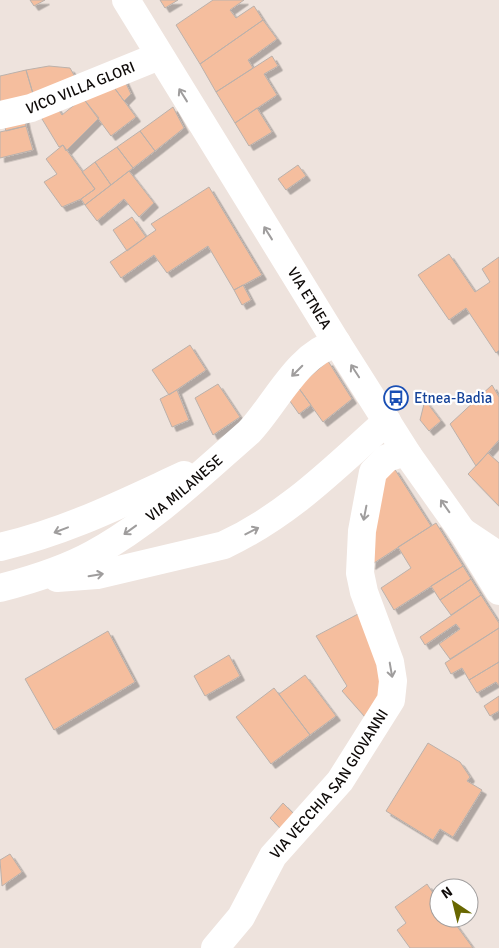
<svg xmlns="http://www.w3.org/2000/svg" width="499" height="948" viewBox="0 0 499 948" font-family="Signika,sans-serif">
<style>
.building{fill:#f5be9e;stroke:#bbb1ab;filter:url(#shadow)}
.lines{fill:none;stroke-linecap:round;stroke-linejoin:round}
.minor{stroke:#fff;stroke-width:28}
.major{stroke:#fff;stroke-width:28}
.oneway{stroke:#9f9d9d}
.labels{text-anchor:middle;stroke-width:4.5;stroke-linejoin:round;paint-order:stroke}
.street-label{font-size:15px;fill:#0f0b09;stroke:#fff}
.transit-label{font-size:15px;fill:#164399;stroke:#fff;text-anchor:start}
</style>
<defs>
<filter id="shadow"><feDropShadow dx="4.5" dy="4.5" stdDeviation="0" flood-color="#0004"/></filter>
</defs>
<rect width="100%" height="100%" fill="#eee3dd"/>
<!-- building -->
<path class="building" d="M30,0H45L34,6Z
M160,0H178L165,8Z
M213,0H244L230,10L236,18L254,6L263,20L200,64L176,25Z
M263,20L277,39L248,60L253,68L216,92L200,64Z
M272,56L278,66L264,74L277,95L235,123L216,92Z
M49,66L70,68L78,82L34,97L26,70Z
M26,70L34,97L0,102V76Z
M123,77L131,94L124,101L110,82Z
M110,82L136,117L111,136L83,98Z
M83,98L99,118L66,151L63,145L59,147L39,114L54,103L62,115Z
M173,107L184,128L155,151L140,131Z
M257,108L272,132L249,146L235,123Z
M24,116L26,126L6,131L3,121Z
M26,126L33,150L0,158V132Z
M140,131L155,151L133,168L117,147Z
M63,145L95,189L81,199L62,207L44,182L57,174L46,159Z
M117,147L133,168L111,185L95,162Z
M95,162L111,185L85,205L81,199L95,189L82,172Z
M298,165L306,176L286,190L278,179Z
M129,171L154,203L139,217L124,199L97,221L85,205Z
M209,187L262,275L234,290L208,246L167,273L154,255L121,278L110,262L156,230L151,224Z
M132,217L146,237L127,251L113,230Z
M449,254L475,292L490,282L482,269L499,257V350L496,353L466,308L449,320L418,275Z
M243,285L251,300L242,305L234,290Z
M190,345L206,370L169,395L152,370Z
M328,361L352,399L323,422L298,387Z
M218,384L240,417L213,435L195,398Z
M492,385L499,397V440L476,466L450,424Z
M298,387L311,405L299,414L287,397Z
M177,390L189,420L172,427L160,399Z
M425,400L441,421L429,431L420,420Z
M488,453L499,463V506L468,474Z
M394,468L431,526L371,565L381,480Z
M436,523L463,566L394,610L381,588L411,568L398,547Z
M463,566L471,579L440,600L431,586Z
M471,579L481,595L451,615L440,600Z
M481,595L499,623V628L450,659L439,644L460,629L456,624L425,645L420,637Z
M358,614L380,659L383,699L365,717L342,691L347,686L316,636Z
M499,628V662L469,680L462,668L451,674L445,663Z
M108,631L135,682L54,730L25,679Z
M229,655L240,676L205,696L194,676Z
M499,662V686L496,682L477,693L469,680Z
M305,675L336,716L310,735L279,694Z
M274,688L310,735L271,764L236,717Z
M499,696V711L490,716L484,706Z
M428,743L460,762L470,777L467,781L482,790L453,837L440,829L433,840L386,811Z
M283,803L296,816L282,830L270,818Z
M10,854L22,872L2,886L0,860Z
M427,884L439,902V918H451L473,948H410L397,930L406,923L395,907Z"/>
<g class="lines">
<!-- minor -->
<g class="minor">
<path id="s1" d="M0,115L31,108L159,56"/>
<path d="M462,531L499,556"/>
<path d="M0,547C68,531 121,504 184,475"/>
<path d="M57,578L97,575L224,545C290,514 334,468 387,421"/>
<path id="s2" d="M0,588C31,580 64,570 93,554C150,523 200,475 249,432C275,405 297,354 337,343"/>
<path id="s3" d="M215,948L241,917L273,856L340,781L391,700L393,681L390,662L364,592L360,573L362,531L373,472L387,458L402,453L408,455"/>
</g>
<!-- major -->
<path class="major" id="s4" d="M126,0L337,343L408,455L462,531L499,591"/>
</g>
<!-- one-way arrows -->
<defs><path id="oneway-shaft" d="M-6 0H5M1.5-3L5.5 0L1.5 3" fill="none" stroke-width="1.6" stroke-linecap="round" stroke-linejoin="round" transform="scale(1.25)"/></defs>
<g class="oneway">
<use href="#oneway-shaft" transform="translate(183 95) rotate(-122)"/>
<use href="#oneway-shaft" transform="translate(268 233) rotate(-122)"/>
<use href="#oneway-shaft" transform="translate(297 371) rotate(135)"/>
<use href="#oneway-shaft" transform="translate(355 371) rotate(-123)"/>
<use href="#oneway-shaft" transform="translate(445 506) rotate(-125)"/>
<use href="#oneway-shaft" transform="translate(365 513) rotate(101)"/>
<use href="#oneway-shaft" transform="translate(61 530) rotate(159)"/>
<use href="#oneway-shaft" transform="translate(130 530) rotate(144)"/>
<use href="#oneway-shaft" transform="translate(252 531) rotate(-27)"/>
<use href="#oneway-shaft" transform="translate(96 575) rotate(-9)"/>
<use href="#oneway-shaft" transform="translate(391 670) rotate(80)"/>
</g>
<!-- icons -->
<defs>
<g id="bus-ring" transform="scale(1.25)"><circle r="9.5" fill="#fff" stroke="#1a4fb4" stroke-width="1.5"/><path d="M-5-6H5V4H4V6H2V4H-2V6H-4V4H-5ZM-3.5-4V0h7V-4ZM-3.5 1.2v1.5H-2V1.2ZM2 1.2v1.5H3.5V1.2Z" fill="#1a4fb4"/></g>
</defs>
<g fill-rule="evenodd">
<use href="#bus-ring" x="396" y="398"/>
</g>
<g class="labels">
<!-- street labels -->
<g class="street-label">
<text dy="5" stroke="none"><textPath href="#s1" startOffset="85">VICO VILLA GLORI</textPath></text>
<text dy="5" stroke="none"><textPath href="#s4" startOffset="350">VIA ETNEA</textPath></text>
<text dy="5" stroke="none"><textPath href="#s2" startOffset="212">VIA MILANESE</textPath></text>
<text dy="5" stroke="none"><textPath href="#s3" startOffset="201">VIA VECCHIA SAN GIOVANNI</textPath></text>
</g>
<!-- transit labels -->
<g class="transit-label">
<text x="414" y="403">Etnea-Badia</text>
</g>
</g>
<!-- north arrow -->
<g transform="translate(454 903) rotate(325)"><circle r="24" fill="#ffffff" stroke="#9f9d9d"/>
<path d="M0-4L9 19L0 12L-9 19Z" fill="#686700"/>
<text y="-8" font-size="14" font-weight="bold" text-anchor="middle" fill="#0f0b09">N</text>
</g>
</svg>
